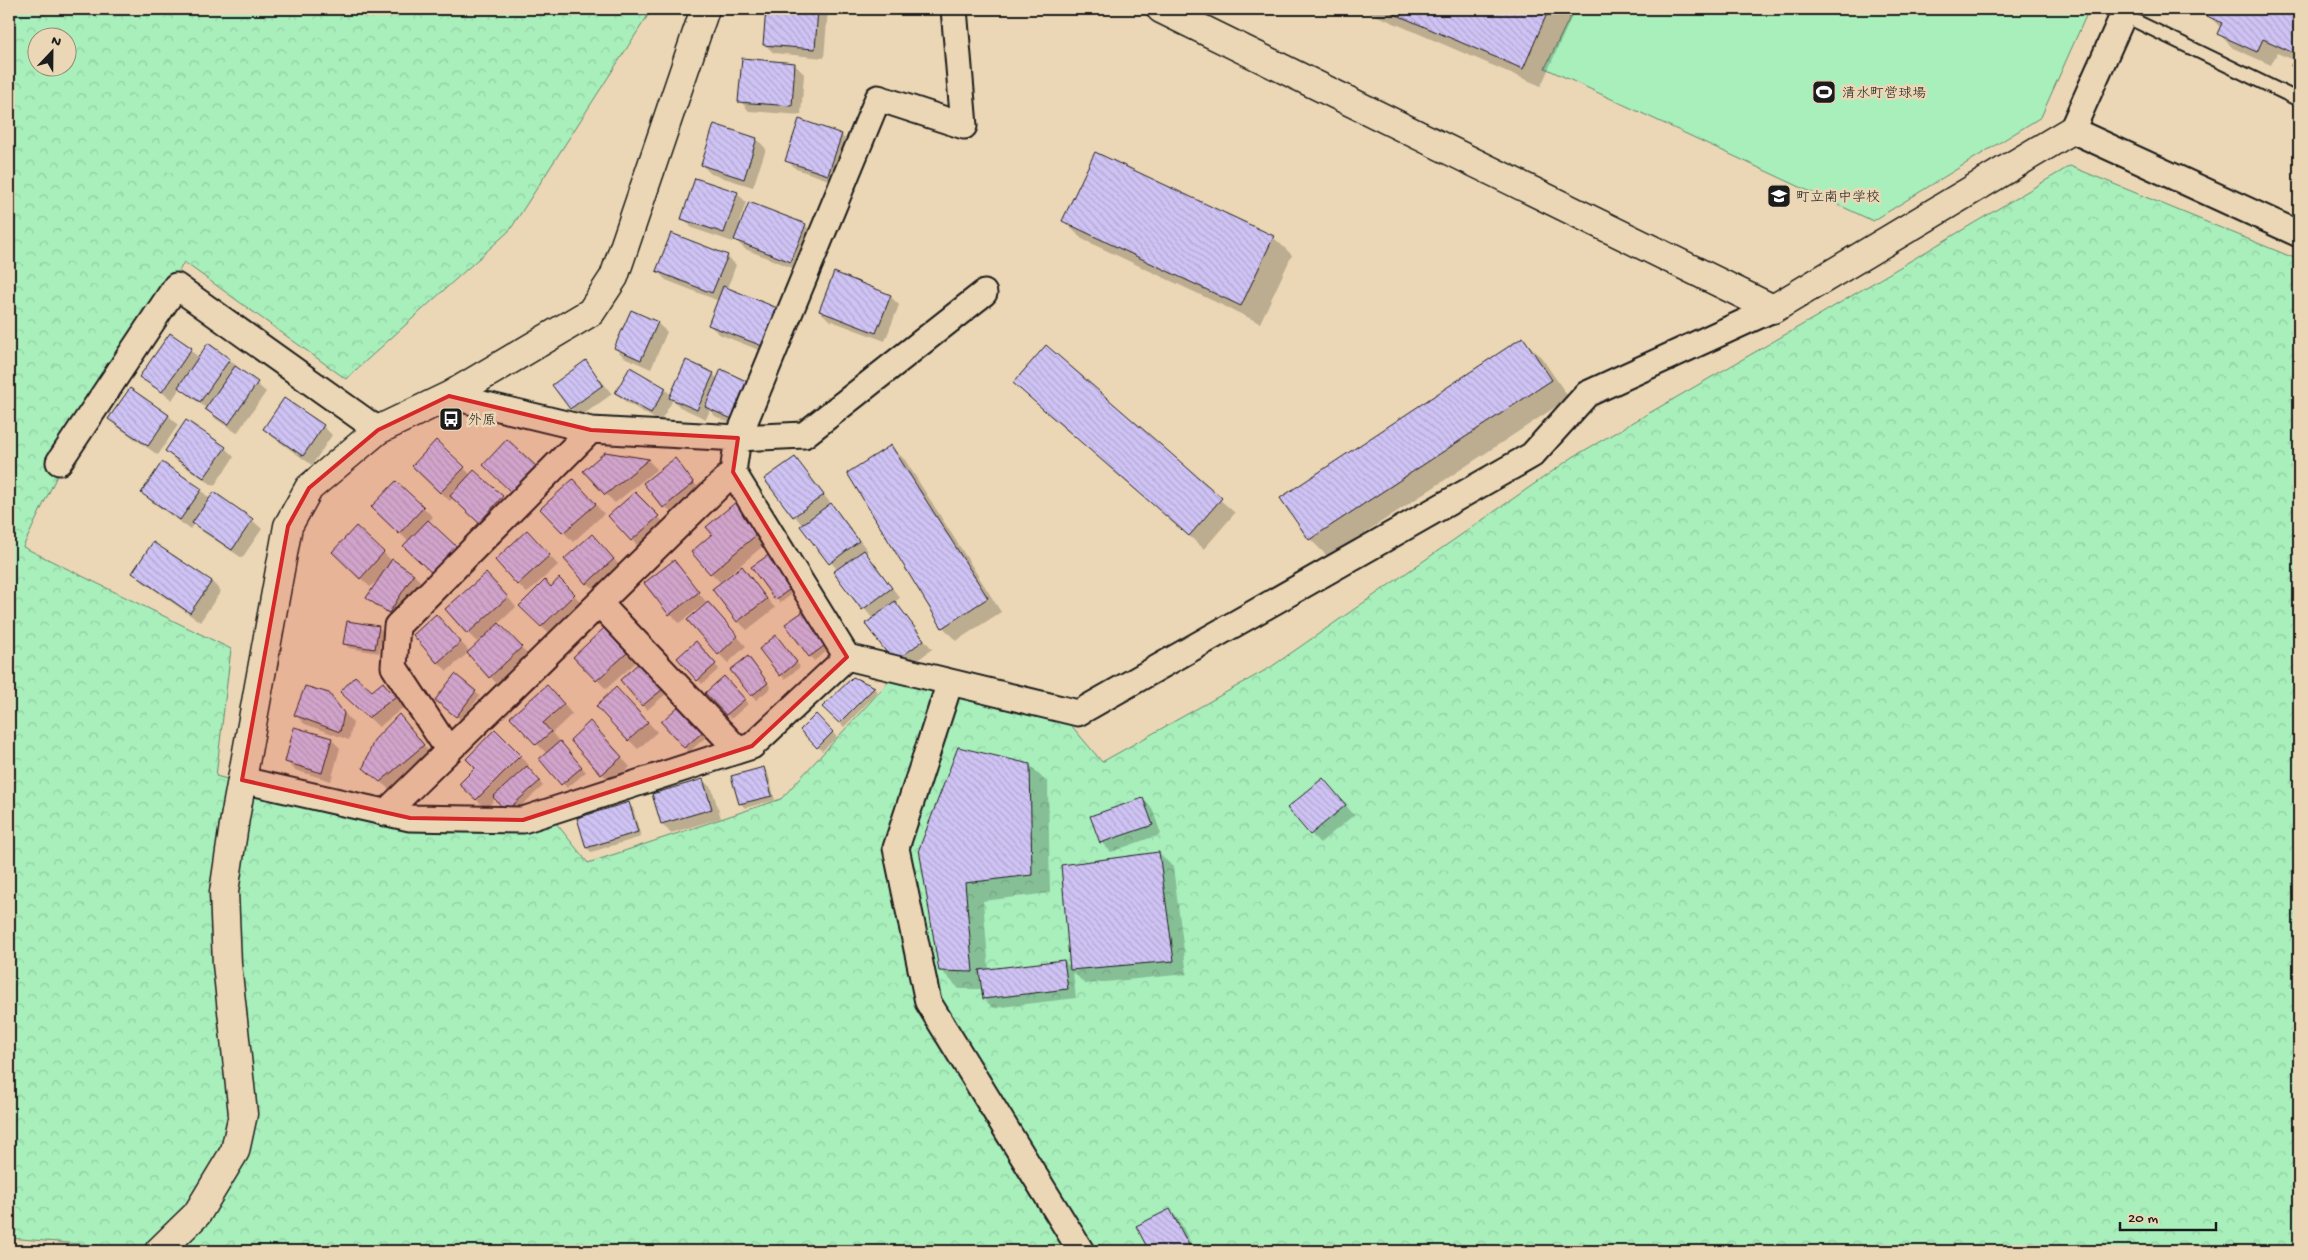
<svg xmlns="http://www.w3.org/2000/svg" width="2308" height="1260" viewBox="0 0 2308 1260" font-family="'Gochi Hand','Klee One',sans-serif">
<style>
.green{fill:#a8efbc;stroke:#62866c}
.forest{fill:url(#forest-crowns);stroke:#62866c;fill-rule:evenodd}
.shadow{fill:#0003}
.building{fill:url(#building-back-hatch);stroke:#1c1c1c}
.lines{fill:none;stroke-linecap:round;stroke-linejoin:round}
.service-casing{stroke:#1c1c1c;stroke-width:16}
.minor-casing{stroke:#1c1c1c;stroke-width:29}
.tertiary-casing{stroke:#1c1c1c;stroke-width:31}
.service{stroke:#ebd7b5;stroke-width:12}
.minor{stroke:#ebd7b5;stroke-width:25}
.tertiary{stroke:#ebd7b5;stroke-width:28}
.marked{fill:#d62828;fill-opacity:0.2;stroke:#d62828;stroke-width:4;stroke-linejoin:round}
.labels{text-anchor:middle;stroke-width:5;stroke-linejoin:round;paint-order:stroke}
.poi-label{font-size:14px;fill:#1c1c1c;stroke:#ebd7b5;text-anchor:start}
</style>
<defs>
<pattern id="forest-crowns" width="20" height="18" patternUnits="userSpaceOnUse" patternTransform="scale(1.25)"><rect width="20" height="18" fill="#a8efbc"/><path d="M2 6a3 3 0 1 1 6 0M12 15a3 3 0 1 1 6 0" fill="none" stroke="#90cca1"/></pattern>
<pattern id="building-back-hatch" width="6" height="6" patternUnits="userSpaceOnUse" patternTransform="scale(1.25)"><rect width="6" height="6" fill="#cfc3f4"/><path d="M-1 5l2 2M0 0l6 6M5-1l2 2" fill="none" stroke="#b1a7d1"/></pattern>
</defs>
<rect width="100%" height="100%" fill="#ebd7b5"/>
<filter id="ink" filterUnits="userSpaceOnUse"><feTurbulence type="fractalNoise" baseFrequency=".02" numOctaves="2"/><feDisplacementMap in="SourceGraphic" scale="10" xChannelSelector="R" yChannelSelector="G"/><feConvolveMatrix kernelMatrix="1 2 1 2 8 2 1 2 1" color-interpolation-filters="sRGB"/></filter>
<g filter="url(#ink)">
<!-- green -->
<path class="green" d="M1574,9H2089L2041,117L1873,221L1545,68Z"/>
<!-- forest -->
<path class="forest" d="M9,9H652L510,230L346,379L184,262L143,336L74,440L23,547L231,649L216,776L403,827L556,823L588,863L781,799L894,676L1018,705L1070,724L1102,762L1271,667L1573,457L1821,314L2070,166L2299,260V1251H102L104,1246L9,1238ZM38,38H68V68H38Z"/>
<!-- shadow -->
<path class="shadow" d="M767,9H828L824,58L774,53L764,44Z
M1231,9H1248L1245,15Z
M1361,9H1575L1541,86Z
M2211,9H2299V73L2292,65L2294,60L2277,53L2271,65L2233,48L2219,34L2221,28L2208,15Z
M794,64L804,74L801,115L749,111L740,101Z
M715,125L757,139L766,149L753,187L711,174L702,165Z
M841,135L850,144L838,183L796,169L787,160Z
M737,193L746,202L739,223L805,225L814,234L800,271L745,249L734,239L733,242L692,228L683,218Z
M1064,221L1273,237L1292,255L1260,323L1082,239Z
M727,256L736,265L727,289L774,356L719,334L709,325L719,301L666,280L657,271Z
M890,296L899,305L885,341L829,320L820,311Z
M657,323L667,332L651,369L624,357L615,348Z
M170,335L200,358L209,345L230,360L266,392L237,433L216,419L207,409L180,388L172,400L141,376Z
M1523,339L1541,357L1569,398L1328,557L1310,539Z
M1046,347L1235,513L1204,549L1015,383Z
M586,362L612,394L580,417L571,408Z
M713,374L718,379L748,383L741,428L715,416L710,410L706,419L680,407L673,400L660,422L626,402L616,392L665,389L672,396Z
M130,390L169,416L178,425L158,455L119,428L110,419Z
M323,426L332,435L312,465L274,438L264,429Z
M507,441L544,476L521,500L493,474Z
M891,447L905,460L1001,612L956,641L943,627Z
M225,448L234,457L214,486L175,460L166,451Z
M605,453L648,460L657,469L615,503L606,494Z
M795,458L868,551L865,553L900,598L894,602L932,649L904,671L873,619L835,573L838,571L766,479Z
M674,460L703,493L674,516L645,483Z
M464,468L471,475L474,472L511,506L489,531L453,498L450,501L422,476Z
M396,483L433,517L428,522L465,557L442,581L409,542L373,507Z
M201,490L210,499L252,520L262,529L242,558L203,532L194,523L190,529L152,502L142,493Z
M583,490L604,514L573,542L542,509Z
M635,493L667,526L641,549L632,540Z
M736,504L769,541L720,582L711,573L714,534Z
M356,527L392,561L414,575L423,584L399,621L377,607L368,598L383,575L370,587L333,552Z
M536,541L558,565L527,593L518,584Z
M154,543L212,582L221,591L200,622L143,582L134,573Z
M601,545L623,569L596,592L566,559Z
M674,562L707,603L746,646L728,663L719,654L706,603L679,623L646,583Z
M742,568L775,608L747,630L738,621Z
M753,568L797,591L780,603Z
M559,580L583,604L551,636L521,606L551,588Z
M496,583L516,607L498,624L530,657L499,686L468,653L447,671L438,662L445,625L470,652L484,639L482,638L477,642L468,633Z
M804,613L831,648L814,661L787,625Z
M378,627L383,631L379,653L349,648L345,644Z
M613,639L635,663L606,689L575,657Z
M780,641L800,667L785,679L781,675Z
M700,647L719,669L702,684L698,680Z
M752,662L771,688L756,700L732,670Z
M644,668L666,694L647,710L622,680Z
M455,676L480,696L461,720L441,704Z
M853,679L874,688L878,692L844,727L824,707Z
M728,682L748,704L731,719L707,693Z
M383,683L404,707L379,727L351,701L372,693Z
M328,694L353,723L349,740L305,724L295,715Z
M556,695L572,714L552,733L586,772L567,788L541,759L547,754L512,717Z
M626,698L657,732L638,749L629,740Z
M681,706L707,736L689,752L684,747Z
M399,716L432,755L390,790L364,767Z
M816,716L837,737L822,751L801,730Z
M495,731L529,765L527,768L543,786L511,815L496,798L486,809L461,784L476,768Z
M599,732L630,767L611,783L571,740Z
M331,739L340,748L331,781L295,770L286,761Z
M1030,765L1048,784L1050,893L983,901L989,970L1064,961L1071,968L1159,853L1173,867L1187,974L1085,984L1073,972L1076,998L993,1008L984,999L983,989H959L941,970L921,849Z
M763,768L768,773L775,800L745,808L741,804Z
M703,780L712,789L721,818L671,833L662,824Z
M1332,789L1354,815L1320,843L1311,834Z
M1143,799L1152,808L1161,834L1111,852L1101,842Z
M628,804L633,808L641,837L591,852L587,848Z
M1170,1210L1179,1220L1195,1251H1150L1138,1227Z"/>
<!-- building -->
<path class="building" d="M766,9H818L815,49L763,45Z
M1383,9H1549L1523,69Z
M2210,9H2299V70L2291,66L2296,54L2263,39L2257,52L2217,34L2222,23L2207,16Z
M742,58L795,63L792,106L738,102Z
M799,119L842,134L828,175L785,161Z
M714,124L757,138L744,179L701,165Z
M1095,152L1274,236L1241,306L1062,221Z
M695,178L738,192L724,233L681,219Z
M749,202L806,224L791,262L734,240Z
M671,233L728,255L712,293L656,271Z
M834,272L891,295L876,333L819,311Z
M723,286L780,309L765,347L708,325Z
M631,310L658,322L641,360L614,348Z
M170,333L192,348L162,392L139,377Z
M1523,337L1552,380L1309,540L1280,498Z
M208,343L230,359L200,402L178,387Z
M1046,345L1222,498L1189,536L1013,383Z
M586,360L603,385L570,409L552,385Z
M686,360L714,373L697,410L669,398Z
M235,366L258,382L228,425L205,409Z
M630,367L666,388L651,413L615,393Z
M721,369L748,382L732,419L705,407Z
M130,388L169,415L148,446L108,419Z
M284,398L324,425L303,456L263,429Z
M186,420L226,447L204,478L165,451Z
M507,439L536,466L511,492L483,465Z
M436,440L465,467L440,493L412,466Z
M891,445L988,598L942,628L847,473Z
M605,452L649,459L605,495L583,471Z
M795,457L824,495L793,517L764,479Z
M675,458L694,483L663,508L643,483Z
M162,462L202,489L180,520L141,493Z
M474,470L503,496L479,523L450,496Z
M573,479L596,504L563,533L540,509Z
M396,481L424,507L399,534L371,507Z
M214,492L253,519L232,550L192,523Z
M635,492L659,516L631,541L608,516Z
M736,502L761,531L710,574L691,552L712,534L706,527Z
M831,503L859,541L829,564L800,526Z
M428,520L457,547L432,573L403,546Z
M356,526L384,552L360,579L332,552Z
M527,530L550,555L517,585L495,560Z
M592,534L614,559L586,584L564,559Z
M153,542L212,581L190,613L132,573Z
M864,550L892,588L862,610L833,572Z
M770,554L793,587L775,600L751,567Z
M392,559L414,574L389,613L366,598Z
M674,560L699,592L669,615L644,583Z
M742,566L767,599L737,622L712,589Z
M486,573L508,597L467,634L445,609Z
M559,578L575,594L541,627L519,606L545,580L551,587Z
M895,601L924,640L894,662L865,624Z
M708,602L738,636L718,655L687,620Z
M804,611L827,644L809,657L785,624Z
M436,614L461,642L437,663L413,635Z
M347,621L379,626L375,649L343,644Z
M499,623L522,647L489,678L467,653Z
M604,628L627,653L596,681L573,657Z
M776,635L797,662L780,676L759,649Z
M696,641L716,664L697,681L677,658Z
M748,656L768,683L751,696L730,670Z
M640,662L663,689L642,706L620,680Z
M455,674L476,691L456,717L435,700Z
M355,676L372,691L383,682L395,697L368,718L340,692Z
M724,676L745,699L726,715L705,693Z
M853,677L875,687L839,723L822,707Z
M547,685L564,704L543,723L551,732L536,745L510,717Z
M305,686L329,693L344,713L340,732L294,715Z
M616,687L648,722L628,741L596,706Z
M681,704L704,731L684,748L661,722Z
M399,714L424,745L380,782L363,768L374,740Z
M816,714L833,732L817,748L800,730Z
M590,721L622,757L601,775L570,740Z
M294,727L332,738L322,773L285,762Z
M495,729L521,755L476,800L459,784L475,768L466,759Z
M560,741L582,767L561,785L539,759Z
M958,747L1030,764L1032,875L965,883L973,972L939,971L919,849Z
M527,766L540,781L506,811L493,797Z
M764,767L772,796L739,804L731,776Z
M1323,778L1346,805L1310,835L1287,808Z
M703,779L712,809L661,824L652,794Z
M1143,798L1153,825L1100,843L1090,816Z
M629,802L638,832L586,848L577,818Z
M1159,852L1174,961L1070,970L1061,865Z
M1064,960L1068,989L983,999L979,970Z
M1170,1209L1192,1251H1149L1136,1226Z"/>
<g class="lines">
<!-- service casing -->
<g class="service-casing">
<path id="service" d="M2123,15L2299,100"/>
</g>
<!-- minor casing -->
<g class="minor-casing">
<path id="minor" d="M2126,9L2072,130L2299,234
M449,396L591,430L738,438L878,98L964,126L954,9
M59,462L176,286L378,430
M733,472L847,657
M599,603L738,750
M950,682L896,848L928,1002L1081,1251
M449,751L394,667L397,626L591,430
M242,780L410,818L523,820L752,746L847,657L1078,713L1532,455L1587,394L1773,309
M385,813L733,472L738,438L804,435L984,293"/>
</g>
<!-- tertiary casing -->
<g class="tertiary-casing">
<path id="tertiary" d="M1161,9L1773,309L2072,130
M159,1251L197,1214L235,1151L243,1114L227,964L224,892L235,818L288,526L309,488L378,430L449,396L591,312L614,277L705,9"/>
</g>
<!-- service -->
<use href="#service" class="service"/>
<!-- minor -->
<use href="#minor" class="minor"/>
<!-- tertiary -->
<use href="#tertiary" class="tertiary"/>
</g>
</g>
<!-- marked area -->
<path class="marked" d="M449,396L591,430L738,438L733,472L847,657L752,746L523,820L410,818L242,780L288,526L309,488L378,430Z"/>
<!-- icons -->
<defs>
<g id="stadium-square" transform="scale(1.25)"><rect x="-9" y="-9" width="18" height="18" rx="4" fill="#1c1c1c" stroke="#ebd7b5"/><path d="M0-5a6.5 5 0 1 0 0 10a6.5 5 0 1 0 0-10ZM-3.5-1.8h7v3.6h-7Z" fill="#fff"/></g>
<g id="school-square" transform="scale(1.25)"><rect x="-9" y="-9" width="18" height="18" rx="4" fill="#1c1c1c" stroke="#ebd7b5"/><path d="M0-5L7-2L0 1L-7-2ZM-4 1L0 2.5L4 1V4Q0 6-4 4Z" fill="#fff"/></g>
<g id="bus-square" transform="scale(1.25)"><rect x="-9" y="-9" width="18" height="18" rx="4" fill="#1c1c1c" stroke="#ebd7b5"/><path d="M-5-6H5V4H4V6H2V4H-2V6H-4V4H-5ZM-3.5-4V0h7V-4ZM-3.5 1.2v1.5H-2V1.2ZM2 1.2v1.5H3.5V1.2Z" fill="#fff"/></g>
</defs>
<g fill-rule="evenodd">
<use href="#stadium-square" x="1824" y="92"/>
<use href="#school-square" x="1779" y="196"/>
<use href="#bus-square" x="451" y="419"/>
</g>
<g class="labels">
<!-- poi labels -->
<g class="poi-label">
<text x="1842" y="97">清水町営球場</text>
<text x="1796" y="201">町立南中学校</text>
<text x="468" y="424">外原</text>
</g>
</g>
<!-- margin -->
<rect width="2308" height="1260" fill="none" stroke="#ebd7b5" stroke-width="30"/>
<rect x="15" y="15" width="2278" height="1230" fill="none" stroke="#1c1c1c" stroke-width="2" filter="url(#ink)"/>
<!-- north arrow -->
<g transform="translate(52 52) rotate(22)"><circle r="24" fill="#ebd7b5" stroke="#988c78"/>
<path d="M0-4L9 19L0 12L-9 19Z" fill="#1c1c1c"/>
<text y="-8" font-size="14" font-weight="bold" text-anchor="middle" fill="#1c1c1c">N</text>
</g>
<!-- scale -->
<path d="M2120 1222v8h96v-8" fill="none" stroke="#1c1c1c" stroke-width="2.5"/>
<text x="2128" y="1222" font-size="15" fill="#1c1c1c" stroke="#ebd7b5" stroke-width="4" paint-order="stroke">20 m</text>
</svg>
